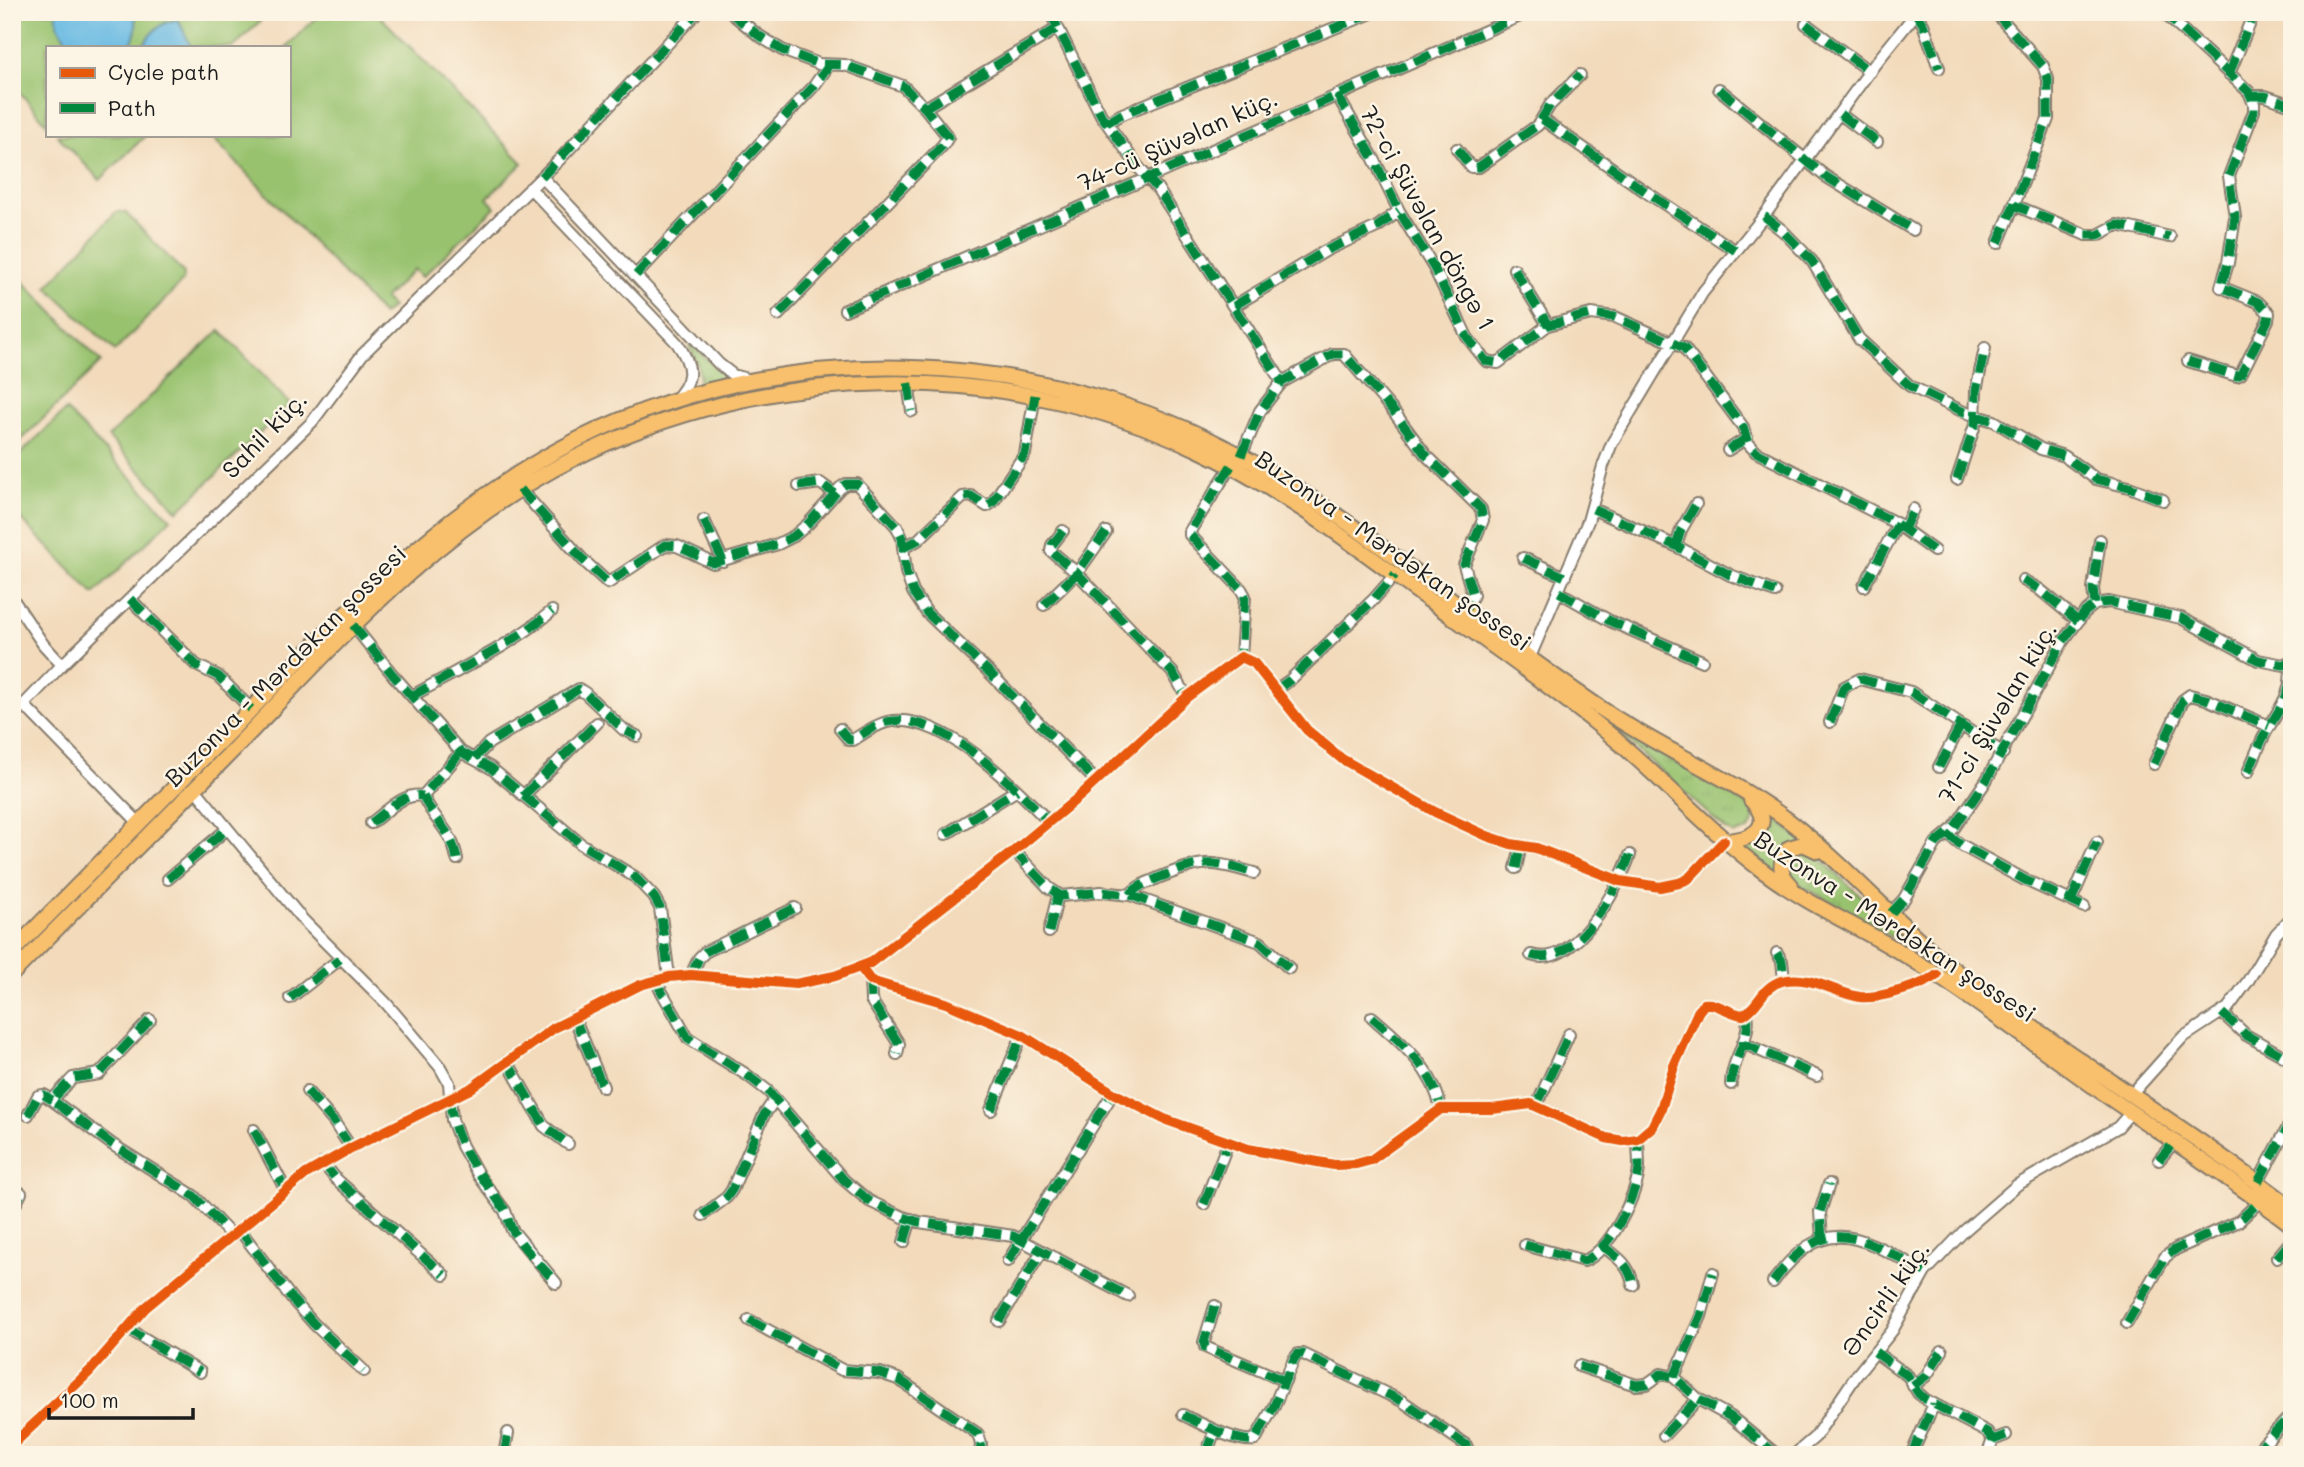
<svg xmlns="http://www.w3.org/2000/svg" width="2304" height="1467" viewBox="0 0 2304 1467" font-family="Mali,sans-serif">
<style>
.grass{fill:url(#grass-tufts);stroke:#5a6f45;stroke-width:2}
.park{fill:#98c26e;stroke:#5a6f45;stroke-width:2}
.water{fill:#68bae3;stroke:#426b80;stroke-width:2}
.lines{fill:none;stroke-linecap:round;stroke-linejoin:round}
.minor-casing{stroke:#877b6c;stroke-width:14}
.major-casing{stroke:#877b6c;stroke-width:18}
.minor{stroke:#fff;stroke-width:10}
.major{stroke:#f8bf6c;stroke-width:14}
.quiet{stroke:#00873e;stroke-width:9;stroke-dasharray:18 9;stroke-linecap:butt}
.cycleway-casing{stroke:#fcf5e5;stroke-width:15}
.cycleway{stroke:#e8590c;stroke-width:10}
.labels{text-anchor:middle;stroke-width:5;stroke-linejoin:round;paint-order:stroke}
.street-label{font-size:24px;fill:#1c1c1c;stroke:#fcf5e5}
</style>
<defs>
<pattern id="grass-tufts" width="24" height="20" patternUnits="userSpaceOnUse" patternTransform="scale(1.75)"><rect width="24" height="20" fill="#98c26e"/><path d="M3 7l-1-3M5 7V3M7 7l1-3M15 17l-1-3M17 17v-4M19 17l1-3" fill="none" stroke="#82a65f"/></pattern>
</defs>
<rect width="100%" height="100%" fill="#fcf5e5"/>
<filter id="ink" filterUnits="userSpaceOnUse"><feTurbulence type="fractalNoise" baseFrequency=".0143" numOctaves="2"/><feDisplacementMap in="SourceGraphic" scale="14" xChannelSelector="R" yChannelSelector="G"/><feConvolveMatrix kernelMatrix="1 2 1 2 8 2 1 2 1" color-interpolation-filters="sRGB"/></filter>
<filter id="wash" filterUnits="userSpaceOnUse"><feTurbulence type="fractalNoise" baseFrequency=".00686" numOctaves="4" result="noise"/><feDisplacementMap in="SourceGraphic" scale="28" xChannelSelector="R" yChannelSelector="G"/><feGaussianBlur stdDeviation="1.57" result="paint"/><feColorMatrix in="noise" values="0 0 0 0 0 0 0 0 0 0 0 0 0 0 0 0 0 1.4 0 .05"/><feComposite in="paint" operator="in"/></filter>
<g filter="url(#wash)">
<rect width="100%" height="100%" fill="#f2dabb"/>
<!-- grass -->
<path class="grass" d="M691,344L729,380L697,389C702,372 697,360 689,346Z
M1608,723L1746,804C1755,813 1756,819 1749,830L1734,834L1725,829Z
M1767,813L1803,840L1777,874L1740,846C1761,844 1763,831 1767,813Z
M1802,851L1817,856L1929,959L1799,884L1790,875L1789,862L1794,855Z"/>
<!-- park -->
<path class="park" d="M12,12H269L234,47H47V124L12,83Z
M322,12H376L523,163L487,198L495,207L422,277L414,269L384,299L392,307L383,315L210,135H289V47H286Z
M57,135H146L100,180Z
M116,212H125L184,273L183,281L115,351L47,287Z
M24,282L101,362L12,449V293Z
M220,330L290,404L178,511L108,437Z
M66,410L171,519L94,594L12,510V462Z"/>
<!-- water -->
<path class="water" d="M56,12H133C139,25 136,35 129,47H70L58,25Z
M178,19L191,47H143C151,30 161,23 178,19Z"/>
</g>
<g filter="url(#ink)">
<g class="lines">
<!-- minor casing -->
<g class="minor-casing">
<path id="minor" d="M730,12L758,35L782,50L819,64L845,65L903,86L925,108L948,137L943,145L778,315
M1050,12L1101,115L1139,168L1157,188L1282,382
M1995,12L2043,66L2048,79V119L2014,205L2086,235H2098L2117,225L2170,237
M2163,12L2249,92L2254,104V111L2229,176L2235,217L2228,263L2221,287L2258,302L2269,313L2268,320L2241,374L2237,376L2188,361
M1916,14L1923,24L1939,68
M1806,24L1870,72
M2229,74L2254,13
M1719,89L1825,176L1913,230
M1337,95L1374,159L1399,211L1434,268L1467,337L1486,361L1498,363L1548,325L1591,314L1615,317L1684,348L1743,427L1748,443L1756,452L1894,522L1934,551
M2251,96H2265L2292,105
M925,108L1058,28
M1840,114L1877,142
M1542,119L1646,192L1736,251
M1107,123L1120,115L1374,12
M1457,149L1471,167H1479L1538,125L1550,105L1580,75
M542,177L719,364L733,375L751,380
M530,188L677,343C694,367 694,381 673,402
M1764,216L1783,231L1812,261L1859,339L1910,386L1964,412L1994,421L2041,449L2064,456L2096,479L2129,487L2163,500
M1998,243L2014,205
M1514,269L1548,325
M636,275L814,86L829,65
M1234,306L1327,250L1377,227L1399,211
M845,310L1529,12
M908,383L912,411
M1728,450L1747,438
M1241,456L1260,411L1282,382L1333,354H1344L1394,412L1425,454L1481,509L1483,520L1464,565L1473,595L1466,609
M1231,466L1190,531V535L1241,589L1245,596L1241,657
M1957,479L1975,425L1976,391L1985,348
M799,486L820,483L834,493
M520,489L583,560L608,583L665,545L677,546L713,563L778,544L794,536L808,524L840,488L846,484H857L897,527L902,538L906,572L913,592L927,613L988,671L1096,781
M1593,509L1676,546L1730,575L1775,592
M704,520L723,561
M1904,529L1913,509
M1063,531L1052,545L1051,551L1077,573L1173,673L1187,697
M1676,546L1681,530L1696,504
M903,548L918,540L963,497L971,496L987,506L993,502L1025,454L1035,395
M1523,558L1565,577
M2023,580L2039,589L2078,621
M1864,586L1898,524
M1559,592L1610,621L1702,661
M12,598L43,644L62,665
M130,599L196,665L218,676L251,709
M2095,604L2093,589L2100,540
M1044,605L1077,573L1106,532
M353,625L393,675L461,752L491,768L581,844L635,877L654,897L660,908L669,977
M1530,657L1588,521L1603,466L1612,443L1703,292L1764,216L1875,64L1917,12
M1276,690L1290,680L1374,599L1395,575
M412,696C459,669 511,646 552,611
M24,705L140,824
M12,717L62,665L312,422L362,355L559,160L697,12
M1830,722L1844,687L1860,679L1911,692L2003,753
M840,729L849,740H853C864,733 875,725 887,722C941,710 1015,787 1049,822
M475,758L489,743L579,689L585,693L624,730L637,736
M2154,764L2183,700L2190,695L2206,699L2269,726
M1939,767L1961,725
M2248,772C2255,756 2261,740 2270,725C2283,704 2294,689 2290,663
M195,789L303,920L386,1003L440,1067L449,1083L452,1120L462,1146L479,1176L505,1211L512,1230L556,1283
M523,796L597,723
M371,823C387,812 403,792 423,796
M946,834L1017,790
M1947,834L1961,845L2025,880L2084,907
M1014,851L1049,888L1061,896L1101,892L1130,895L1260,942L1289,968
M457,859C452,830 434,821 423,796L461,752
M1516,868L1521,845
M168,879L227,829
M1130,895C1137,885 1148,883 1158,878C1204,860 1207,860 1254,873
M2071,901L2097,842
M1891,913L1904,899L1936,843L1954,828L1986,781L2063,641L2085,612L2095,604L2109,602L2181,618L2258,660L2284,665L2292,660
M1049,932L1058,895
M1777,953L1782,961L1784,980
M1531,955C1575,970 1618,888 1630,855
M861,968L870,980L877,983L946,1003L1022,1035L1113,1093L1164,1119L1248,1149L1334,1165L1356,1164L1371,1160L1441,1109H1492L1531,1104L1606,1138L1623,1141L1638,1139L1652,1127L1661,1109L1674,1066L1698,1012L1704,1004C1717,1002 1730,1014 1743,1015C1759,1007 1762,986 1782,981C1809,974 1835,993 1860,997C1877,999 1923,986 1937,975
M691,975L699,958L705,952L795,908
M655,980L688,1038L747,1075L768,1091L844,1180L869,1201L903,1217L919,1222L1013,1236L1128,1296
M870,980L871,1000L899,1044L897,1054
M290,998L340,959
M2222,1013L2246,1035L2292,1061
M574,1017L603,1087
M1372,1017C1402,1043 1433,1068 1441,1109
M150,1020L99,1074L73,1078L52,1100L113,1145L194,1196L231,1235
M1743,1043L1817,1076
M507,1061L544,1126L568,1144
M1731,1084C1731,1060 1752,1038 1747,1013
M307,1091L334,1122L351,1148
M2131,1095L2182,1038L2228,1008L2248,981L2276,934L2292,917
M1537,1105L1569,1034
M991,1110L1022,1035
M28,1115L38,1096L44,1095L52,1100
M254,1130L285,1189
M2159,1160L2174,1142
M323,1163L336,1179L444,1275
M2258,1182L2292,1120
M1204,1204L1228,1143
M12,1211L21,1193
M703,1215L727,1197L732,1190L764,1115L775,1099
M239,1229L292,1299L314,1324L364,1371
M1822,1238L1820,1212L1829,1184
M904,1242L911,1219
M1525,1245L1584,1261C1611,1250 1637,1195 1639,1167C1639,1157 1638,1148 1638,1139
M1604,1247C1619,1258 1630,1266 1633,1285
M2277,1258L2292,1240
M1008,1261L1113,1093
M1773,1282C1825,1211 1860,1236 1925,1272
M1215,1306L1204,1342L1205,1347L1285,1381
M749,1320L842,1370L880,1373L898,1379L978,1434L981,1444L980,1455
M999,1321L1042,1251
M2127,1323L2165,1257L2176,1249L2239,1221L2260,1201
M127,1328L200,1372
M1875,1352L1908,1376L1918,1393L1926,1400L1987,1432L1993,1440L1987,1455
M1579,1366L1636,1385L1647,1384L1661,1374L1674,1377L1698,1399L1731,1417L1777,1455
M1674,1377L1701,1316L1713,1273
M1913,1386L1926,1376L1942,1351
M1183,1415C1202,1424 1236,1443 1255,1440L1274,1406L1294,1359L1298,1354H1303L1402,1401L1466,1445L1470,1455
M1664,1435L1698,1399
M1993,1440L2006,1435
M12,1445L90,1371L145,1308L306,1174L351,1148L470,1089L554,1028L640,985L669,977L691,975L796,984L835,976L870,963L1014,851L1080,796L1187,697L1241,657L1254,663L1307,730L1342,759L1435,812L1487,836L1511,844L1536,848L1620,881L1660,887L1679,883L1688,879L1724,841
M504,1455L508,1433
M1051,1455V1454
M1206,1455L1215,1430
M1794,1455L1815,1437L1856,1376L1892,1331L1925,1272L1964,1231L2017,1185L2118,1127L2131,1112
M1911,1455L1934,1404
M2253,1455L2292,1414"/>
</g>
<!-- major casing -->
<g class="major-casing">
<path id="major" d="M1724,841C1751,840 1777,827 1751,800
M1791,885C1778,873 1779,862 1789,848L1803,844L1818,851
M12,952C86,876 162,801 236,725C335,623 433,518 560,449C781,329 1060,345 1273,474C1392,546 1495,639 1611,715C1669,753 1733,779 1789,821C1840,860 1883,909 1932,951C1952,970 1975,985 1997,1002C2094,1073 2197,1135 2292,1208
M12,974C87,898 162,823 236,747C338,641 437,528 571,460C765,362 1002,357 1199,450C1278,487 1349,541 1419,593C1479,636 1540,678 1597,724C1655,770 1703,826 1763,871C1811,907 1867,930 1918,963C1984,1005 2046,1053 2110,1098C2171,1140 2233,1180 2292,1225"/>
</g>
<!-- minor -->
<use href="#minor" class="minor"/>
<!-- major -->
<use href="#major" class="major"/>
<!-- quiet -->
<path class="quiet" d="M730,12L758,35L782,50L819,64L845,65L903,86L925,108L948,137L943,145L778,315
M1050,12L1101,115L1139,168L1157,188L1282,382
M1995,12L2043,66L2048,79V119L2014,205L2086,235H2098L2117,225L2170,237
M2163,12L2249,92L2254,104V111L2229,176L2235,217L2228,263L2221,287L2258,302L2269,313L2268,320L2241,374L2237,376L2188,361
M1916,14L1923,24L1939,68
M1806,24L1870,72
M2229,74L2254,13
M1719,89L1825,176L1913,230
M1337,95L1374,159L1399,211L1434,268L1467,337L1486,361L1498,363L1548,325L1591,314L1615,317L1684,348L1743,427L1748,443L1756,452L1894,522L1934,551
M2251,96H2265L2292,105
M925,108L1058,28
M1840,114L1877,142
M1542,119L1646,192L1736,251
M1107,123L1120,115L1374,12
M1457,149L1471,167H1479L1538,125L1550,105L1580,75
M542,177L697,12
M1764,216L1783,231L1812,261L1859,339L1910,386L1964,412L1994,421L2041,449L2064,456L2096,479L2129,487L2163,500
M1998,243L2014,205
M1514,269L1548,325
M636,275L814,86L829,65
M1234,306L1327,250L1377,227L1399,211
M845,310L1529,12
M908,383L912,411
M1728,450L1747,438
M1241,456L1260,411L1282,382L1333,354H1344L1394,412L1425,454L1481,509L1483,520L1464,565L1473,595L1466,609
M1231,466L1190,531V535L1241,589L1245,596L1241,657
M1957,479L1975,425L1976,391L1985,348
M799,486L820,483L834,493
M520,489L583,560L608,583L665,545L677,546L713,563L778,544L794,536L808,524L840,488L846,484H857L897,527L902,538L906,572L913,592L927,613L988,671L1096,781
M1593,509L1676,546L1730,575L1775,592
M704,520L723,561
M1904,529L1913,509
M1063,531L1052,545L1051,551L1077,573L1173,673L1187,697
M1676,546L1681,530L1696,504
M903,548L918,540L963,497L971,496L987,506L993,502L1025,454L1035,395
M1523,558L1565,577
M2023,580L2039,589L2078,621
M1864,586L1898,524
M1559,592L1610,621L1702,661
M130,599L196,665L218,676L251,709
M2095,604L2093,589L2100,540
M1044,605L1077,573L1106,532
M353,625L393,675L461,752L491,768L581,844L635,877L654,897L660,908L669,977
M1276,690L1290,680L1374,599L1395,575
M412,696C459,669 511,646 552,611
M1830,722L1844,687L1860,679L1911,692L2003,753
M840,729L849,740H853C864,733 875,725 887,722C941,710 1015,787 1049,822
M475,758L489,743L579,689L585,693L624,730L637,736
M2154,764L2183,700L2190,695L2206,699L2269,726
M1939,767L1961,725
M2248,772C2255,756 2261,740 2270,725C2283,704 2294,689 2290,663
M523,796L597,723
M371,823C387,812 403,792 423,796
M946,834L1017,790
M1947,834L1961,845L2025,880L2084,907
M1014,851L1049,888L1061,896L1101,892L1130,895L1260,942L1289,968
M457,859C452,830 434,821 423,796L461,752
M1516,868L1521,845
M168,879L227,829
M1130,895C1137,885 1148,883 1158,878C1204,860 1207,860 1254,873
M2071,901L2097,842
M1891,913L1904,899L1936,843L1954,828L1986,781L2063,641L2085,612L2095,604L2109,602L2181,618L2258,660L2284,665L2292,660
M1049,932L1058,895
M12,941L18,946
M1777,953L1782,961L1784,980
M1531,955C1575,970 1618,888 1630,855
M691,975L699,958L705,952L795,908
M655,980L688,1038L747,1075L768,1091L844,1180L869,1201L903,1217L919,1222L1013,1236L1128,1296
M870,980L871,1000L899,1044L897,1054
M290,998L340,959
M2222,1013L2246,1035L2292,1061
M574,1017L603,1087
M1372,1017C1402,1043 1433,1068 1441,1109
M150,1020L99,1074L73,1078L52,1100L113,1145L194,1196L231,1235
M1743,1043L1817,1076
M507,1061L544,1126L568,1144
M1731,1084C1731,1060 1752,1038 1747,1013
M307,1091L334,1122L351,1148
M450,1099C452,1144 481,1174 504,1209C508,1215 508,1223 512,1229C522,1248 542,1266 556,1283
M1537,1105L1569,1034
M991,1110L1022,1035
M28,1115L38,1096L44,1095L52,1100
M254,1130L285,1189
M2159,1160L2174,1142
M323,1163L336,1179L444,1275
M2258,1182L2292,1120
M1204,1204L1228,1143
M12,1211L21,1193
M703,1215L727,1197L732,1190L764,1115L775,1099
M239,1229L292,1299L314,1324L364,1371
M1822,1238L1820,1212L1829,1184
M904,1242L911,1219
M1525,1245L1584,1261C1611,1250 1637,1195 1639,1167C1639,1157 1638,1148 1638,1139
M1604,1247C1619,1258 1630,1266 1633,1285
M2277,1258L2292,1240
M1008,1261L1113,1093
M1773,1282C1825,1211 1860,1236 1925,1272
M1215,1306L1204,1342L1205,1347L1285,1381
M749,1320L842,1370L880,1373L898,1379L978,1434L981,1444L980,1455
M999,1321L1042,1251
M2127,1323L2165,1257L2176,1249L2239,1221L2260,1201
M127,1328L200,1372
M1875,1352L1908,1376L1918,1393L1926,1400L1987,1432L1993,1440L1987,1455
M1579,1366L1636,1385L1647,1384L1661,1374L1674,1377L1698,1399L1731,1417L1777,1455
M1674,1377L1701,1316L1713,1273
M1913,1386L1926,1376L1942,1351
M1183,1415C1202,1424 1236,1443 1255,1440L1274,1406L1294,1359L1298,1354H1303L1402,1401L1466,1445L1470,1455
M1664,1435L1698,1399
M1993,1440L2006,1435
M504,1455L508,1433
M1051,1455V1454
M1206,1455L1215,1430
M1911,1455L1934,1404
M2253,1455L2292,1414"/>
<!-- cycleway casing -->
<g class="cycleway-casing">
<path id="cycleway" d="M861,968L870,980L877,983L946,1003L1022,1035L1113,1093L1164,1119L1248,1149L1334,1165L1356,1164L1371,1160L1441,1109H1492L1531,1104L1606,1138L1623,1141L1638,1139L1652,1127L1661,1109L1674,1066L1698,1012L1704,1004C1717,1002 1730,1014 1743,1015C1759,1007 1762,986 1782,981C1809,974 1835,993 1860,997C1877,999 1923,986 1937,975
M12,1445L90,1371L145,1308L306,1174L351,1148L470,1089L554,1028L640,985L669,977L691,975L796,984L835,976L870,963L1014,851L1080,796L1187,697L1241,657L1254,663L1307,730L1342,759L1435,812L1487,836L1511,844L1536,848L1620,881L1660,887L1679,883L1688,879L1724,841"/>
</g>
<!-- cycleway -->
<use href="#cycleway" class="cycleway"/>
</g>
</g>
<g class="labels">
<!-- street labels -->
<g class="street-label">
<text transform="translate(1178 141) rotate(-24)" y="8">74-cü Şüvəlan küç.</text>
<text transform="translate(1427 218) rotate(61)" y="8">72-ci Şüvəlan döngə 1</text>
<text transform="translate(265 435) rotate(-46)" y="8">Sahil küç.</text>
<text transform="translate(1393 551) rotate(35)" y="8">Buzonva - Mərdəkan şossesi</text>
<text transform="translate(286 666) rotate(-45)" y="8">Buzonva - Mərdəkan şossesi</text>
<text transform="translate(1998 713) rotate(-59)" y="8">71-ci Şüvəlan küç.</text>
<text transform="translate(1895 927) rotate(33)" y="8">Buzonva - Mərdəkan şossesi</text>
<text transform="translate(1886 1299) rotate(-55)" y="8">Əncirli küç.</text>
</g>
</g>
<!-- margin -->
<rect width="2304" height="1467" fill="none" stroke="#fcf5e5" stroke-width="42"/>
<!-- legend -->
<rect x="46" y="46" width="245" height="91" fill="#fcf5e5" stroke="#a29e95" stroke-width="2"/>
<rect x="60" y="68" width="35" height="10" fill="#e8590c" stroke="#a29e95" stroke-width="2"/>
<text x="108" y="80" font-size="21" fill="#1c1c1c">Cycle path</text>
<rect x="60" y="103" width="35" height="10" fill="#00873e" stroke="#a29e95" stroke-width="2"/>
<text x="108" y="116" font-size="21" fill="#1c1c1c">Path</text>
<!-- scale -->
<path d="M49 1408v10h144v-10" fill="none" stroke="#1c1c1c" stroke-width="3.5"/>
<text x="60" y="1408" font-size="21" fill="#1c1c1c" stroke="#fcf5e5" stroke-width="5" paint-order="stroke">100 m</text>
</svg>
